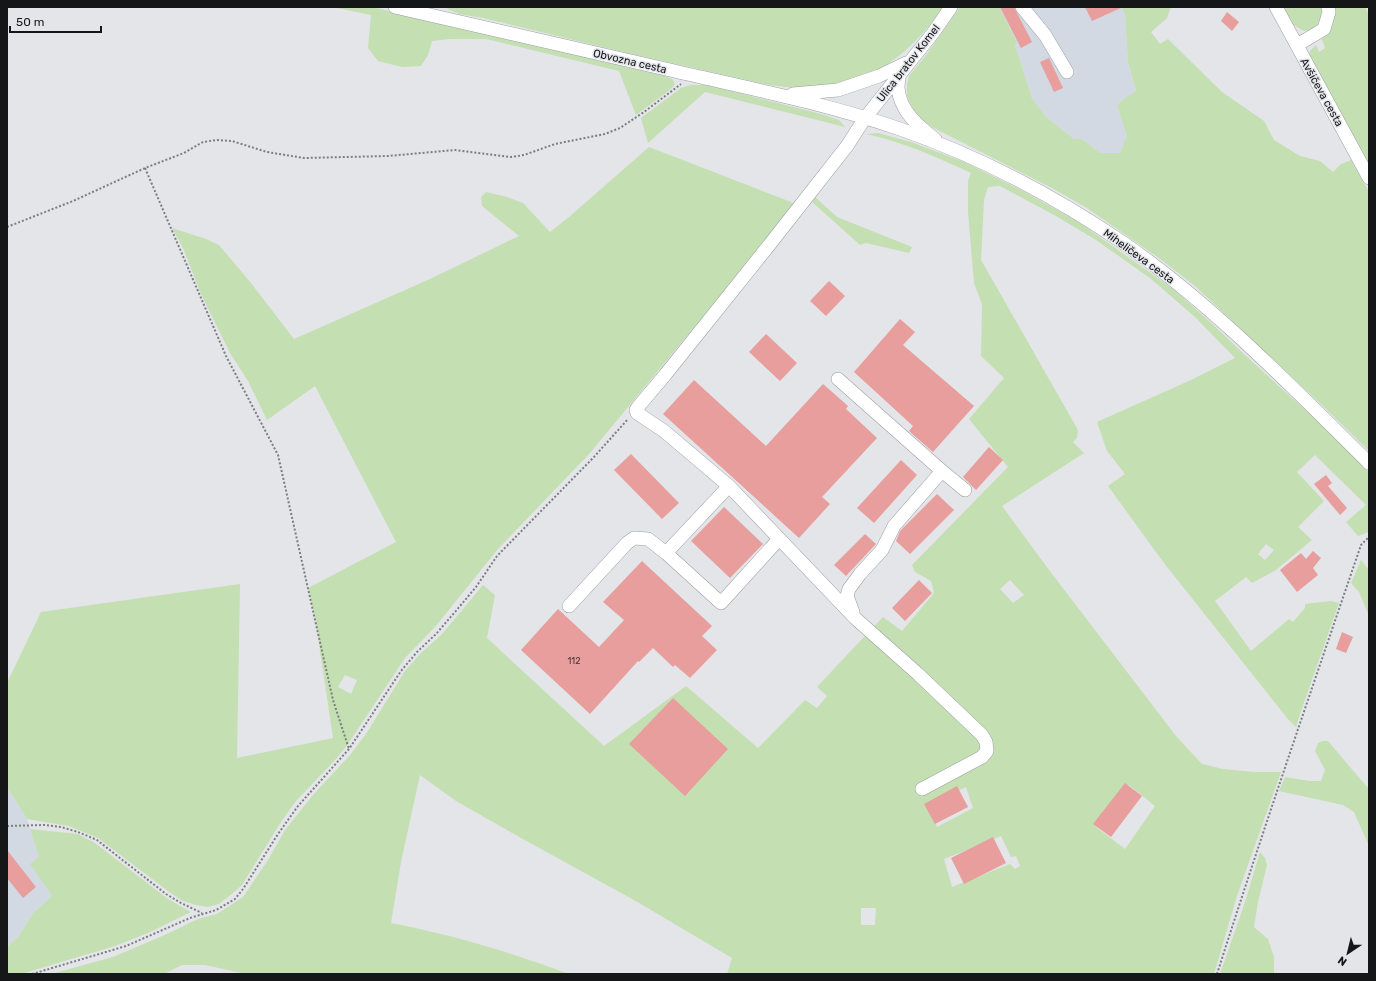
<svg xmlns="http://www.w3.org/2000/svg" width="1376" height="981" viewBox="0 0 1376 981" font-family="Rubik,sans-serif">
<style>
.built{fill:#d2d9e3}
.green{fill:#c4dfb2;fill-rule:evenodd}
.building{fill:#e79e9c}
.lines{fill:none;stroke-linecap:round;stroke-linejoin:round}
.minor-casing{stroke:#9c9fa2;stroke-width:14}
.path{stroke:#7c7d80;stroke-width:2;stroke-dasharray:2 2;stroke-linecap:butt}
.minor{stroke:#fff;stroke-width:13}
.labels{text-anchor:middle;stroke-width:3;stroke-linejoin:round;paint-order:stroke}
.number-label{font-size:9px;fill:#4a3838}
.street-label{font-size:11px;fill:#151617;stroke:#e3e5e9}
</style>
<rect width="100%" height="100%" fill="#e3e5e9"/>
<!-- built -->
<path class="built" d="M999,7H1121L1125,15L1128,62L1136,92L1121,101L1117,106L1127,136L1121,153H1100L1082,139H1074L1046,117L1032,98L1015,45L1017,42Z
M7,787L27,819L39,857L31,864L52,896L33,913L19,936L7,947Z"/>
<!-- green -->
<path class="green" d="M332,7H372L665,76L672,79L675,84L671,89L636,115L619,71L486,39H450L432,41L428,55L421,66L402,67L378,61L368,48L371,15Z
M444,7H943C923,37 893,67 858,79C851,81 844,82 837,83C832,85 827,87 822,88C805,90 787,87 770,85L623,52L483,18L459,14Z
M960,7H999L1017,42L1015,45L1032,98L1046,117L1074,139H1082L1100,153H1120L1127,136L1117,106L1121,101L1136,91L1128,62L1125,15L1121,7H1171L1167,18L1151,32L1160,44L1168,39L1222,92L1264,121L1274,140L1300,156L1320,161L1333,172L1341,164L1351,160L1369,192V451L1325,408L1195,286L1163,261L1087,208L1052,188L932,127L916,115L907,96V85L909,76L927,54Z
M1283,7H1322C1323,18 1316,31 1304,31L1292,24Z
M1332,7H1365L1369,15V168L1309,55L1310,51L1316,45L1319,52L1325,48L1322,39C1335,29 1334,23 1332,7Z
M691,85H707L821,114L839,120L845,127L705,92L648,143L641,118L681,88Z
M878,133L911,142L964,162L1023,191L1080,223L1173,289L1209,321L1246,356L1316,420L1369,472V532L1358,536L1346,522L1366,505L1315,455L1297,472L1324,501L1298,527L1312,540L1276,570L1252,583L1246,577L1215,601L1251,651L1289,619L1293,622L1305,608V604L1331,601L1339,603L1300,714L1296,727L1287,718L1164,563L1108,486L1125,474L1107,451L1097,422L1191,380L1235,358L1195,317L1150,278L1096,240L1056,216L1000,186L988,187L984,200L981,260L1078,430L1077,438L1073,442L1084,453L1002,506L1046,566L1176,736L1202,764L1223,769L1254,772H1281L1237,896L1214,974H727L732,958L634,900L521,838L456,801L420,775L401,862L391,923C453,935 510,952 569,974H246L205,965H182L164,974H51L113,957L167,934L198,919L217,914L243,897L268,860L285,830L313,795L350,755L366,734L405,671L420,654L442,634L483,585L495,595L487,638L604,746L686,686L758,748L805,700L817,708L827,696L817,687L861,640L883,617L902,631L934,593L931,581L915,572L912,565L1008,467L969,419L1004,378L981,356L982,304L974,283L968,212V181L971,173C936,157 904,142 866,134ZM1266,544L1274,550L1265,560L1258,554ZM1010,580L1024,595L1013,603L1000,589ZM1129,785L1155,806L1125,849L1096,827ZM966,787L973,808L937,827L928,804ZM1001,836L1011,857L1016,856L1020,866L1015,869L1010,864L952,887L944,859ZM861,908H876L875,925H861Z
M649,147L796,204L590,453L498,549L435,627L405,658L348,744L336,759L296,801L281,822L250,872L242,885L233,893L219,904L208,907L196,905L183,901L168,891L98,838L69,826L27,819L7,787V683L41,612L240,584L237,758L333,738L315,617L308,588L396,542L315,386L267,420L248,381L230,353L201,294L183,248L172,228L206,239L219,245L251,283L294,339L430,279L519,236L482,206L481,197L486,192L507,197L523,203L550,232L569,217ZM345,675L357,680L351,694L338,687Z
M815,197L837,217L912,247L909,253L866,243L860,245L811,201Z
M1361,560L1369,570V616L1359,592L1351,583Z
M1323,741H1328L1367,787H1369V846L1354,812L1343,805L1279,791L1285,777L1309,781H1321L1325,770L1315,751L1318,743Z
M30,829L78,834L95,843L168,899L191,912L148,933L115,946L21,974H7V947L19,936L33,913L52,896L30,864L39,857Z
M1260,852L1265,858L1267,865L1258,902L1254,927L1268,939L1274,957V974H1220L1245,902Z"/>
<!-- building -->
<path class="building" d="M1000,7H1014L1032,42L1021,48Z
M1085,7H1123L1092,21Z
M1227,12L1239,22L1232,31L1221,21Z
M1049,58L1063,88L1054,92L1040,62Z
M829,281L845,296L826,316L810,301Z
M900,319L915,332L903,345L974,406L933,452L909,431L913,426L854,372Z
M766,334L797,363L780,381L749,352Z
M694,380L766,446L823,384L848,406L846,409L877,438L822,497L830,504L799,538L663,414Z
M989,447L1003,460L976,490L963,477Z
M631,454L679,503L662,519L614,470Z
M901,460L917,475L874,523L857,508Z
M1326,475L1332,483L1328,486L1347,508L1340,515L1314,484Z
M937,494L954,510L910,554L896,541L900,531Z
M724,507L763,544L730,578L691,541Z
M865,534L876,544L846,576L834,565Z
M1313,551L1321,558L1313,568L1318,575L1297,592L1280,570L1301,553L1306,559Z
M642,561L712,626L702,636L717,650L690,678L675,665L673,667L653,648L639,662L638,661L590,714L521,650L558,609L599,647L624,620L603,602Z
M919,580L932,593L905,621L892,608Z
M1342,632L1353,637L1346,653L1336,649Z
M673,698L728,749L685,796L629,744Z
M1125,783L1142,796L1111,837L1093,824Z
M957,786L968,807L935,824L924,804Z
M993,837L1006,863L964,884L951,858Z
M7,850L36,887L23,898L7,878Z"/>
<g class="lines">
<!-- minor casing -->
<g class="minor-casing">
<path id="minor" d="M395,7C487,28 579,49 670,70C747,88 825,103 900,129C978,156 1054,196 1122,242C1211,303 1292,387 1369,463
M1022,7L1045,35L1067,72
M1276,7L1369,178
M1297,45L1324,29L1329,12L1328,7
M900,73C899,78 898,83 898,88C900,111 918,126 935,139
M793,94L838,90L879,76L906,63
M838,379L942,471
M666,553L721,603L779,539
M569,606L627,543L634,538L648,539L666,553L729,486
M853,612L847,596L849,589L860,574L882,550L894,526L942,471L965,490
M922,789L982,757L987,751L986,742L982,735L918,674L855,618L729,486L664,431L637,413L636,410L638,407L665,375L770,244L847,146L865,118L933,33L951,7"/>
</g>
<!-- path -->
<path class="path" d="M145,168L226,356L278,455L333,700L349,749
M7,227L73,201L145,168L184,153L203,142L217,140L232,141L267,152L304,158L388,156L455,150L511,157L524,155L555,144L605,134L620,128L644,112L681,84
M7,826L44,825L61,827L78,832L97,840L166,894L181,903L202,913
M32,974L126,946L190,918L216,910L235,899L243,889L278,834L298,806L349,749L401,671L417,652L436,634L455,612L476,587L497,556L594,457L628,419
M1217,974C1263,830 1312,688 1361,545L1369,537"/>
<!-- minor -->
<use href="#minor" class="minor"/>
</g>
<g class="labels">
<!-- number labels -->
<g class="number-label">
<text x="574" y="664">112</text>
</g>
<!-- street labels -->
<g class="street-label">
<text transform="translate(630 61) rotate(13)" y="4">Obvozna cesta</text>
<text transform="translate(908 63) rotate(-52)" y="4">Ulica bratov Komel</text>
<text transform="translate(1322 92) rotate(61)" y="4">Avšičeva cesta</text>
<text transform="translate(1139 256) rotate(36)" y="4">Miheličeva cesta</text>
</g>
</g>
<!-- border -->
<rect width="1376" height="981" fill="none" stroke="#151617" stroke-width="16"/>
<!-- north arrow -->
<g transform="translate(1348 953) rotate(215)" stroke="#e3e5e9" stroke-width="3" paint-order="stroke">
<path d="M0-3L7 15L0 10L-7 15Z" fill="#151617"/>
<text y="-6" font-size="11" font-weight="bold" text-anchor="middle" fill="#151617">N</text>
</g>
<!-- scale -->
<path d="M10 26v6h91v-6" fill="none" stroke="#151617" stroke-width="2"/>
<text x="16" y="26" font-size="12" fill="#151617" stroke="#e3e5e9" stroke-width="3" paint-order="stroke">50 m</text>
</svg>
